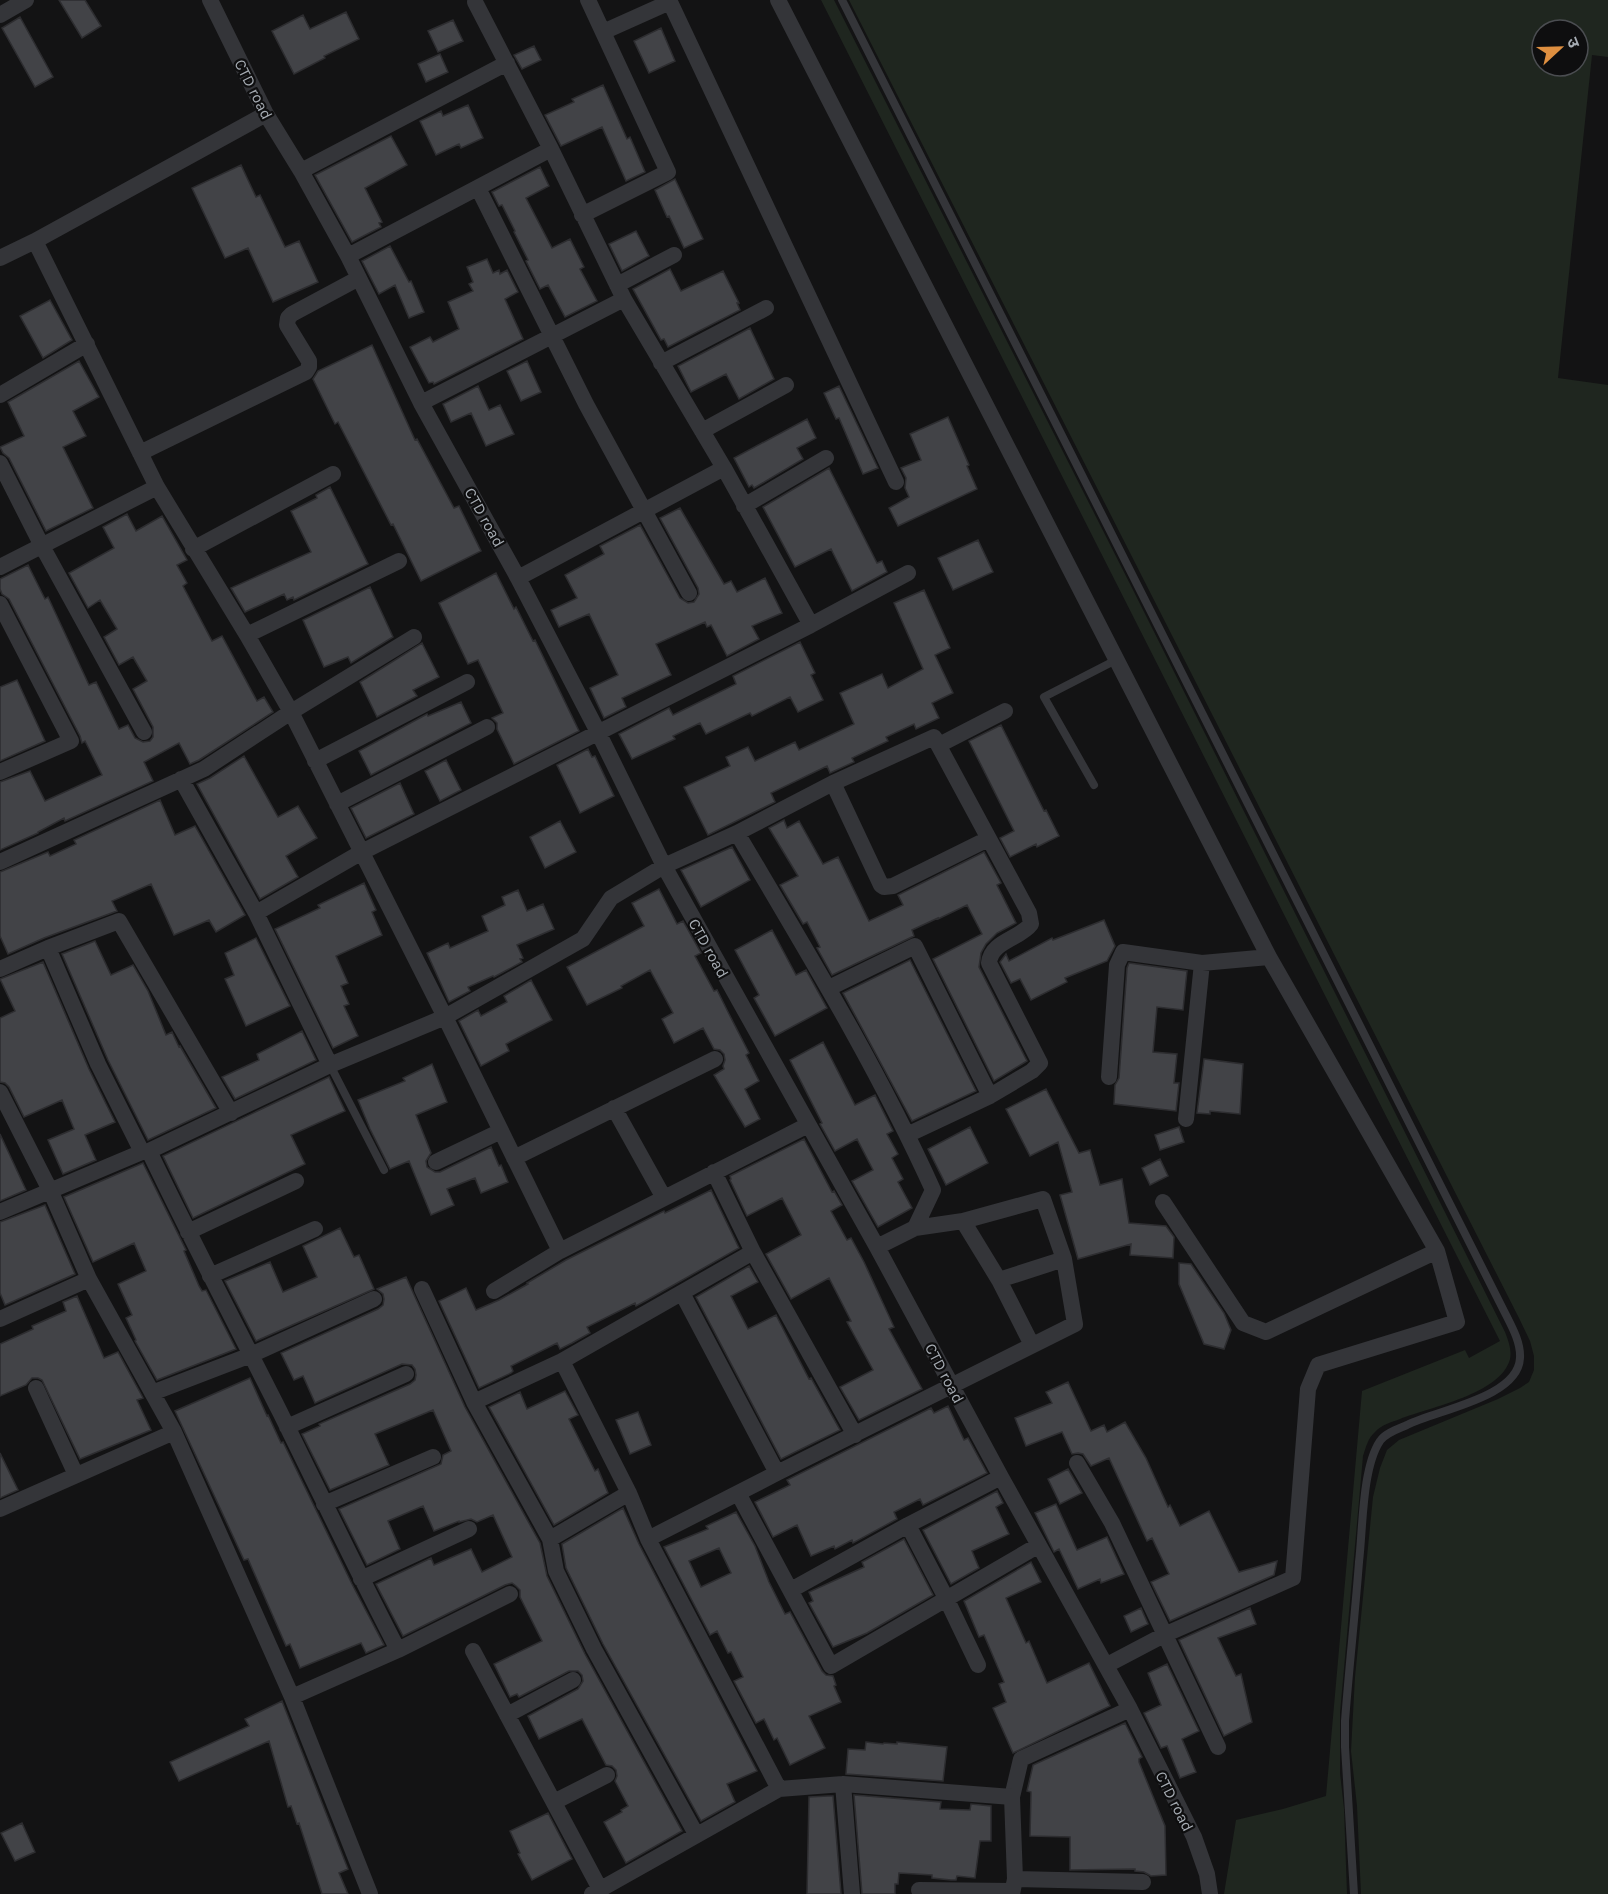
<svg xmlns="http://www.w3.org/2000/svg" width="1608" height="1894" viewBox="0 0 1608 1894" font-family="Karla,'Noto Sans Devanagari',sans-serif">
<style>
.green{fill:#1f261f;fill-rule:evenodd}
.building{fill:#424347;stroke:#2d2d30;stroke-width:1.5;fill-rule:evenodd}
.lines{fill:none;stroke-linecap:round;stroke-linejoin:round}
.lane{stroke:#343539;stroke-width:8}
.street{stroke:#343539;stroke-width:16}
.labels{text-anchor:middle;stroke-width:4.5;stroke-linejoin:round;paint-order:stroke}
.street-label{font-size:16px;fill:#a6acb3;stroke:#0e0e0f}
</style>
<rect width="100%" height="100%" fill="#131314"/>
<!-- green -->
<path class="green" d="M821,0H834L1129,582L1505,1332C1508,1340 1512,1350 1510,1359C1501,1394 1430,1407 1400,1419C1392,1422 1381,1425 1375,1432C1368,1438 1366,1447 1363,1456L1340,1713V1773L1344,1809L1347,1894H1224L1236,1820L1283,1809L1326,1796L1362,1391L1465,1350L1469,1358L1500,1341Z
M849,0H1608V57L1592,55L1558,378L1608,385V1894H1361L1357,1806L1351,1751L1355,1677L1373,1497L1380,1468L1387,1450L1399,1440L1498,1399L1520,1388L1529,1382L1534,1370V1356L1530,1341L1519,1318ZM1542,30H1578V66H1542Z"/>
<!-- building -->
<path class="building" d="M59,0H85L101,26L82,38Z
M346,12L359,39L324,56L325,58L294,74L272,31L303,15L310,29Z
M20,17L53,77L35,87L2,28Z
M453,20L463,41L438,52L428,31Z
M661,28L675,61L649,73L634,41Z
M534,46L541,60L522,69L514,55Z
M440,54L448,72L426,82L418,64Z
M603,85L627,139L630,137L645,172L626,181L602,127L561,146L545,115L574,102L572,99Z
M468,105L483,138L461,148L459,144L436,155L420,121L441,111L443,116Z
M391,136L407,165L365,188L382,222L379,223L381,227L352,242L315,175Z
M241,165L256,197L260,195L285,247L299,241L318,282L273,302L248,248L225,258L192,188Z
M540,167L549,186L526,198L552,248L570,239L584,267L580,269L597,301L565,317L548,285L540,289L526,261L528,260L514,232L515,231L502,205L499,206L492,192Z
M675,179L703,239L684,248L669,216L667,217L655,190Z
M636,231L649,256L622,271L609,244Z
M390,246L409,282L411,281L424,312L409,318L395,285L379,294L362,261Z
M487,259L493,273L499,270L500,274L507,270L518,292L505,299L523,339L434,384L433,382L429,383L410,347L430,337L433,342L459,329L448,302L473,291L469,284L473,282L467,267Z
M670,269L681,291L723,271L739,303H737L740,310L668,347L664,339L661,340L633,289Z
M50,300L72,340L43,358L20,316Z
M750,328L774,379L739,399L726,374L691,392L678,366Z
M372,345L415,440L417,439L454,508L459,506L481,551L421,581L393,524L391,525L338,422L335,424L313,379L318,371Z
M79,361L99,397L73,411L86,436L63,447L93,508L46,531L9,458L3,453L0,447L24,436L8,402Z
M527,361L541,392L521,401L507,371Z
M478,386L489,410L500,405L514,434L486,446L471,413L451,422L443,404Z
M839,386L878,468L863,474L839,418L836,419L824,393Z
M948,417L969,465L967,466L977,489L898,526L889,508L909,497L905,488L906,478L901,468L921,460L910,434Z
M807,419L816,438L797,448L803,459L754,488L752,485L749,487L734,458Z
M829,468L877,563L882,561L887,572L852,591L831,549L795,567L763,507Z
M330,487L368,564L294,600L293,597L287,600L284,594L245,612L231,588L311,552L291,511L317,498L316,495Z
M680,508L724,584L731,581L737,592L765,578L782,613L752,626L759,639L727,656L711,625L707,627L705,622L656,644L671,675L622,698L626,707L604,718L590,688L618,675L589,614L559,627L551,610L577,598L565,575L604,554L600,546L640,525L680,598L688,603L694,602L699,594L698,588L660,518Z
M127,514L136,531L162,516L187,560L177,565L187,583L183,586L212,641L222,636L257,701L264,697L273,712L199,760L190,764L179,743L144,762L153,781L65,821L64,818L38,832V833L0,850V782L30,771L45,801L102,775L85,741L82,743L80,736L9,599L2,594L0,589V579L28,565L45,599L48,597L89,685L96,682L119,729L128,725L135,738L143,742L150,741L153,737V727L133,689L147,681L133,657L119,665L104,637L117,629L100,600L88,608L69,573L114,548L103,527Z
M978,540L993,572L953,590L938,558Z
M496,573L514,609L516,607L533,641L535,640L579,731L514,764L497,729V723L492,718L503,713L478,660L468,664L439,603Z
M370,587L393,637L351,663L348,657L324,667L303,620Z
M924,590L950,648L935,655L953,693L932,703L939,718L916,729L914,724L886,737L888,741L852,758L854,762L830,773L827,766L771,793L775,802L708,835L684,787L730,766L726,757L748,747L755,761L795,742L799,750L854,724L840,693L882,674L888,688L923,669L894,603Z
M800,642L815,673L811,675L823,700L798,712L790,697L752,716L750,713L706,734L700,723L673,736L675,739L632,759L619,734L669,708L673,715L736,684L733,676Z
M422,643L439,677L413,690L417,696L377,717L360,682Z
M17,680L45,741L0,761V687Z
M461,702L471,723L371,775L359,751L427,714L428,716Z
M1001,725L1044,811L1046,810L1059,836L1037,847L1036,844L1010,857L1000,838L1014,831L969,741Z
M588,749L592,757L595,756L614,796L580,813L557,765Z
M244,756L278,817L298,806L317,838L286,856L298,877L260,899L197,784L210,778Z
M446,760L461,790L440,801L425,771Z
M400,783L414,814L366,838L351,808Z
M160,800L175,835L195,826L245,915L216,932L209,920L174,935L151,884L112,901L117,911L44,938L8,954L0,936V872L48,852L50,856L76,844L74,840Z
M784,820L787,828L799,821L823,864L838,857L869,921L903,905L898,895L984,852L1001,883L997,885L1016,923L997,933L986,944L981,953L979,967L1027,1061L994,1081L933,959L982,934L967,905L938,919V918L912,930L914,936L832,975L817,948L820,947L807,922L803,924L780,885L798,876L769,828Z
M560,821L576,852L545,868L530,837Z
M732,847L750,880L701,907L681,870Z
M364,883L376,910L372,912L382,935L336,956L348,983L341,986L349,1004L344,1006L358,1036L333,1048L275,929L320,908L318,905Z
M659,889L677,924L683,921L701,953L695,956L714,991L717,990L729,1014L749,1053L746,1055L759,1081L745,1089L760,1119L745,1127L714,1075L724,1069L723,1066L725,1060L724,1054L720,1050L714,1049L703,1028L674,1043L662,1019L673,1013L650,970L621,986L622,988L587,1005L567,967L644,926L632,903Z
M518,890L527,911L543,904L554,929L517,945L523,958L520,959L522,962L494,977L493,976L468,987L470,991L449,1002L427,953L448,943L450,948L488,931L482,916L505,905L502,897Z
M1104,920L1115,946L1107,961L1065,978L1067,982L1031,1000L1020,979L1011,983L1000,962L1006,954L1009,961L1052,938L1053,940Z
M772,930L796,975L806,970L827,1008L775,1036L754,998L759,995L735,950Z
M256,938L290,1006L246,1026L225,979L234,975L225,953Z
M95,941L111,975L133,965L148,991L166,1035L172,1032L179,1047L180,1046L216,1108L148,1140L108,1060L62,954Z
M910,960L976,1091L912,1121L843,993Z
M43,962L89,1069L115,1122L85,1135L96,1160L63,1174L48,1140L74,1129L62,1100L24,1117L9,1087L5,1083L0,1082V1018L15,1011L0,979Z
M1129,963L1187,971L1183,1010L1157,1007L1153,1052L1177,1054L1174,1083H1179L1176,1111L1114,1104L1115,1085L1119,1078L1127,968Z
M531,980L552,1020L506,1044L509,1051L481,1066L459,1021L478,1010L481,1016L507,1002L504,996Z
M302,1031L316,1060L235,1099L222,1077L259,1060L257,1054Z
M823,1042L855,1105L875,1095L893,1131L887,1134L898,1154L892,1158L903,1179L898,1182L912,1208L878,1227L852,1181L873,1170L857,1139L835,1151L820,1124L822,1123L790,1060Z
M1204,1059L1243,1064L1240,1114L1210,1111V1114L1197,1113Z
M432,1064L447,1102L416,1115L431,1153L426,1161L427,1167L435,1172H440L491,1147L499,1166L501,1165L508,1182L481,1193L475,1178L447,1189L454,1205L431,1215L409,1161L390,1169L370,1129L358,1100L405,1081L403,1078Z
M329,1077L345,1111L291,1135L305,1164L193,1218L163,1156Z
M1046,1089L1079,1153L1090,1150L1100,1185L1122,1179L1129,1223L1166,1226L1174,1237L1173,1258L1130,1255L1131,1244L1078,1259L1060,1195L1072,1192L1058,1142L1030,1156L1006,1109Z
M970,1127L988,1163L946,1185L928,1149Z
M1179,1127L1184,1142L1160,1150L1155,1135Z
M0,1134L26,1190L0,1201Z
M804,1139L832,1192L834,1191L842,1205L831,1211L847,1240L851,1238L864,1262L894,1327L889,1329L922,1389L859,1420L840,1387L873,1370L847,1322L851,1321L829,1278L791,1299L766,1254L801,1235L782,1198L747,1216L730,1180L731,1179L730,1176Z
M1160,1159L1168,1176L1150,1185L1142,1168Z
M143,1163L186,1250L184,1251L199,1286L202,1291L206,1290L236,1349L157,1380L135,1341L136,1340L126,1318L132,1315L118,1284L146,1271L134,1243L93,1262L64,1197Z
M711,1190L739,1248L647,1300L636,1306L635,1303L587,1327L590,1333L572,1343L560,1349L557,1343L511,1366L513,1371L511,1373L479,1388L439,1301L466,1288L476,1310L499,1300L528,1284L527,1283L566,1260L664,1211L665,1213Z
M45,1205L75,1274L5,1305L0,1293V1222Z
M340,1228L354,1257L359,1255L374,1289L256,1341L225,1281L270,1262L283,1292L317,1277L303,1246Z
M1179,1263L1191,1264L1224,1313L1231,1330L1224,1349L1204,1344L1179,1284Z
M749,1266L758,1282L731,1296L748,1329L776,1315L809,1379L811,1378L840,1430L781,1459L696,1297Z
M406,1277L465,1407L540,1543L547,1576L585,1654L682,1831L626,1863L604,1822L622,1812L621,1810L628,1806L615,1781L617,1776L616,1770L612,1766L606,1765L582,1719L539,1739L528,1716L578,1689L583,1681L582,1675L578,1671H569L519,1697L517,1694L510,1697L494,1664L542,1641L520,1597V1590L516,1586L512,1583L505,1585L403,1636L376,1584L431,1558L434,1565L471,1549L482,1572L512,1557L493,1515L477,1522L471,1519L459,1522V1521L434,1531L423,1506L388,1521L400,1549L367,1565L339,1509L441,1464L443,1455L451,1451L433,1410L375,1434L389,1465L330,1490L302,1434L320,1426L319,1424L410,1384L415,1380L416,1375L415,1369L412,1365L402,1364L315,1403L303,1376L294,1380L281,1353L378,1309L383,1305L384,1299L383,1294L377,1289Z
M77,1296L104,1358L118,1352L142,1396L143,1398L137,1400L151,1430L80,1459L42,1380L38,1378H32L26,1385L0,1396V1344L33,1329L32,1326L66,1311L63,1302Z
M250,1378L267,1416L268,1415L281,1443L283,1442L352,1584L384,1645L366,1653L361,1643L300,1668L290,1644L286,1646L248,1559L244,1560L175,1411Z
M1068,1382L1091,1431L1104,1425L1107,1432L1125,1422L1146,1458L1168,1507L1170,1505L1180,1526L1209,1511L1239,1572L1277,1561L1274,1575L1170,1621L1151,1582L1169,1574L1152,1538L1147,1541L1109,1458L1091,1466L1083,1454L1078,1453L1072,1454L1062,1432L1026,1446L1015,1418L1052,1403L1046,1392Z
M565,1391L578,1415L569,1419L595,1471L598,1469L608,1493L554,1525L489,1407L520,1392L527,1409Z
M948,1406L964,1440L968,1438L987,1473L923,1505L920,1499L894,1512L897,1519L853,1543L852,1540L835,1549L834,1546L811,1556L797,1525L773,1537L755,1502L790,1485L787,1480L931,1408L934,1413Z
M638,1412L651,1445L630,1454L616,1420Z
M0,1453L18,1490L0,1498Z
M1068,1469L1082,1493L1060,1504L1048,1479Z
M997,1491L1003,1503L996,1507L1009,1534L972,1551L979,1568L951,1584L923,1530Z
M1056,1504L1077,1550L1107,1537L1124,1574L1101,1583L1100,1579L1078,1589L1059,1549L1054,1552L1035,1513Z
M623,1508L639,1544L757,1771L727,1784L735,1802L701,1821L603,1644L566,1568L562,1544Z
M736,1512L755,1546L769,1582L785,1614L790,1612L822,1671L826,1675L833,1676L836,1685L834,1686L841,1702L809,1716L825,1748L790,1765L777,1738L774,1740L764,1719L756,1723L734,1681L743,1677L731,1652L728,1653L717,1631L710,1635L664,1547L708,1529L706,1526ZM719,1548L731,1573L701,1587L689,1561Z
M904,1539L933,1595L867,1633L833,1647L809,1603L813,1601L809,1592L864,1567L862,1562Z
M1031,1562L1041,1582L1006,1598L1026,1643L1029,1641L1047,1683L1089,1663L1110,1706L1013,1753L993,1708L1006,1702L999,1684L1004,1682L984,1635L979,1637L964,1601Z
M1141,1608L1148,1624L1131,1632L1124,1616Z
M1250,1608L1256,1624L1218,1638L1236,1676L1241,1674L1252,1722L1224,1736L1179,1640Z
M1167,1664L1199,1731L1182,1739L1196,1772L1180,1778L1167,1746L1161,1748L1144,1713L1161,1705L1148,1673Z
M282,1701L348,1869L339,1873L348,1894H322L299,1823L297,1824L291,1806L288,1807L269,1741L179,1781L170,1762L249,1726L245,1719Z
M1125,1723L1142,1757L1139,1759V1762L1165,1826L1166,1875L1151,1876L1144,1872L1135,1871V1869L1070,1870V1837L1030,1836L1031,1792L1027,1791L1033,1765Z
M866,1742L883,1744L884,1743L897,1744V1742L947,1747L943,1781L846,1774L848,1749L865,1750Z
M854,1795L941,1802L940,1809L970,1810L971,1804L991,1806V1841H980L975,1878L957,1876L956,1880H951L932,1878V1875L899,1873L898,1884H895V1894H862Z
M828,1796H833L841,1894H807L809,1797Z
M548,1813L572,1859L532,1880L518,1854L520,1853L510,1831Z
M22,1823L35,1852L15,1861L1,1833Z"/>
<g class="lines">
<!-- lane -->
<path class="lane" d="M842,0L1504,1311C1511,1325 1521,1342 1520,1358C1518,1398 1436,1410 1407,1425C1398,1429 1385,1433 1380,1441C1362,1468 1363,1528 1359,1562C1355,1615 1349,1668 1345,1721V1747L1354,1894
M1094,785L1044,697L1116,660
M330,1065L384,1170"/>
<!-- street -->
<path class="street" d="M210,0L266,114L301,171L348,256L421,403L518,578L598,732L664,866L877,1247L1001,1477L1130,1709L1194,1837L1207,1874L1210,1894
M778,0L1269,957L1437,1251L1457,1322L1318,1365L1308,1389L1293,1578L1164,1635L1107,1665
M475,2L551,149L624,299L724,468L811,625
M0,15L26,0
M603,32L670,2L896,482
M301,171L507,63
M478,188L586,404L689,593
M582,215L668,172L588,0
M35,241L157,487L247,635L291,712L445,1017L560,1251
M348,256L551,149
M0,258L35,241L266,114
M617,285L674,255
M661,363L766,308
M0,395L87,344
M421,403L624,299
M702,431L786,385
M140,453L306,372L309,367V361L287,325L288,318L292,314L359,278
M0,463L42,546L144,732
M744,506L826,458
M193,549L333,474
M0,567L157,487
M518,578L724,468
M0,604L71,741L0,772
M247,635L399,561
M939,745L1005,711
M315,761L467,682
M181,779L256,913L330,1065
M833,783L881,885L884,887L893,886L988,839
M337,804L487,727
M737,833C806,950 877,1066 933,1190L915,1228
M0,862L204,769L291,712L414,637
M256,913L362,852L811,625L908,573
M48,948L98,1064L142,1152
M0,969L48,948L119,921L231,1113
M829,988L915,946L990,1096
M1109,1077L1117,965L1123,952L1202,963L1269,957
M0,1092L50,1190L89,1279L174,1432L292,1697L370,1894
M614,1108L664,1198
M1186,1119L1202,963
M149,1151C191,1239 236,1325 280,1412C319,1491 357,1571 398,1650
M514,1158L715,1059
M436,1162L501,1131
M714,1172L753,1252L855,1435
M1163,1202L1243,1323L1266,1332L1437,1251
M0,1212L142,1152L149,1151L330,1065L445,1017L583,939L611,898L664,866L737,833L833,783L934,737L1029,913L1031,924C1020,939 991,941 989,963L1040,1063L1032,1071L990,1096L907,1135
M963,1221L999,1280L1032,1345
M188,1232L296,1181
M210,1276L315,1229
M999,1280L1064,1259
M422,1289L474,1402L550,1539L556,1571L594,1649L696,1834
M494,1291L560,1251L808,1125
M682,1293L777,1473
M0,1319L89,1279
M562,1361L629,1493L648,1539L779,1789
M36,1388L76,1475
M152,1393L251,1355L374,1299
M474,1402L562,1361L753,1252
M287,1427L406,1374
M1077,1463L1112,1523L1218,1747
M738,1493L831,1666L1039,1545
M324,1504L433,1457
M0,1509L174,1432
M908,1525L946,1598L978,1665
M550,1539L629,1493
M648,1539L777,1473L1075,1324L1064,1259L1043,1199L963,1221L915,1228L877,1247
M361,1579L469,1529
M791,1590L908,1525L1001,1477
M473,1651L600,1889
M292,1697L398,1650L510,1594
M507,1715L573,1680
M843,1784L852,1894
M554,1802L607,1775
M1015,1879L1143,1882
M919,1890L1012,1891
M592,1894L779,1789L843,1784L1012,1797
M1012,1894L1015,1879L1012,1797L1021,1759L1130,1709"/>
</g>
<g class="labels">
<!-- street labels -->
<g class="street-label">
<text transform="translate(254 89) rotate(63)" y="6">CTD road</text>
<text transform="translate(485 517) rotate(61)" y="6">CTD road</text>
<text transform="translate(709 948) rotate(61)" y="6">CTD road</text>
<text transform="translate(945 1373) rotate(62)" y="6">CTD road</text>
<text transform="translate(1175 1801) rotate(63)" y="6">CTD road</text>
</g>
</g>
<!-- north arrow -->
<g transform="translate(1560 48) rotate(68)"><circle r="28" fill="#0e0e0f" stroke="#4b4d51" stroke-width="1.5"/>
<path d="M0-4.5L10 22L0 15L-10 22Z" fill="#de8f40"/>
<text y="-9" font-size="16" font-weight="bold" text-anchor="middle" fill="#a6acb3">उ</text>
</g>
</svg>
